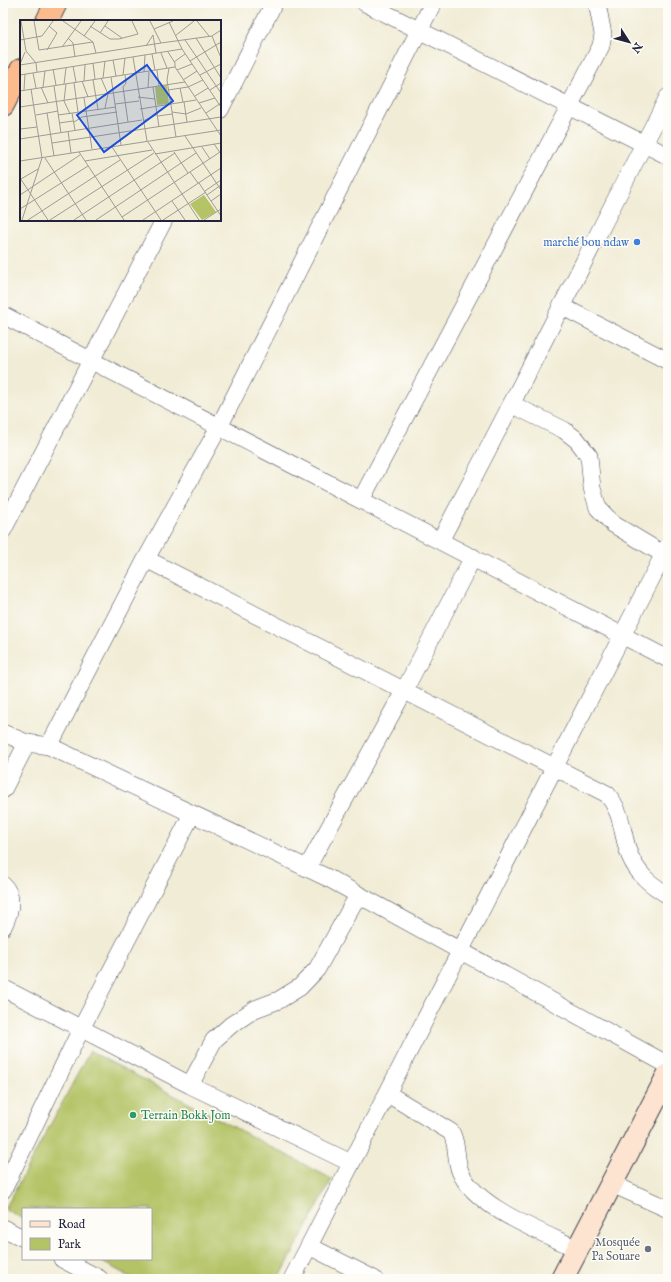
<svg xmlns="http://www.w3.org/2000/svg" width="671" height="1282" viewBox="0 0 671 1282" font-family="'IM FELL English',serif">
<style>
.green{fill:#b4c365;stroke:#6b7250}
.lines{fill:none;stroke-linecap:round;stroke-linejoin:round}
.street-casing{stroke:#414052;stroke-width:18}
.secondary-casing{stroke:#414052;stroke-width:24}
.highway-casing{stroke:#414052;stroke-width:24}
.street{stroke:#fff;stroke-width:17}
.secondary{stroke:#fde4d1;stroke-width:22}
.highway{stroke:#fbbb8c;stroke-width:22}
.shop-dot{fill:#3f7fe0;stroke:#fdfcf7;stroke-width:1.5}
.leisure-dot{fill:#2e9e5b;stroke:#fdfcf7;stroke-width:1.5}
.worship-dot{fill:#6b7280;stroke:#fdfcf7;stroke-width:1.5}
.labels{text-anchor:middle;stroke-width:3;stroke-linejoin:round;paint-order:stroke}
.shop-label{font-size:12px;fill:#366cbe;stroke:#fdfcf7;text-anchor:end}
.leisure-label{font-size:12px;fill:#27864d;stroke:#fdfcf7;text-anchor:start}
.worship-label{font-size:12px;fill:#5b616d;stroke:#fdfcf7;text-anchor:end}
.inset-road{fill:none;stroke:#9e9b97;stroke-width:1}
.view{fill:#1d4ed8;fill-opacity:0.15;stroke:#1d4ed8;stroke-width:2}
.inset-edge{fill:none;stroke:#22223b;stroke-width:2}
</style>
<rect width="100%" height="100%" fill="#fdfcf7"/>
<filter id="ink" filterUnits="userSpaceOnUse"><feTurbulence type="fractalNoise" baseFrequency=".025" numOctaves="2"/><feDisplacementMap in="SourceGraphic" scale="8" xChannelSelector="R" yChannelSelector="G"/><feConvolveMatrix kernelMatrix="1 2 1 2 8 2 1 2 1" color-interpolation-filters="sRGB"/></filter>
<filter id="wash" filterUnits="userSpaceOnUse"><feTurbulence type="fractalNoise" baseFrequency=".012" numOctaves="4" result="noise"/><feDisplacementMap in="SourceGraphic" scale="16" xChannelSelector="R" yChannelSelector="G"/><feGaussianBlur stdDeviation="0.9" result="paint"/><feColorMatrix in="noise" values="0 0 0 0 0 0 0 0 0 0 0 0 0 0 0 0 0 1.4 0 .05"/><feComposite in="paint" operator="in"/></filter>
<g filter="url(#wash)">
<rect width="100%" height="100%" fill="#f1ecd5"/>
<!-- green -->
<path class="green" d="M90,1051L332,1179L279,1279H134L97,1259H151V1209H23V1219L5,1209Z"/>
</g>
<g filter="url(#ink)">
<g class="lines">
<!-- street casing -->
<g class="street-casing">
<path id="street" d="M365,3L668,156
M220,110L274,3
M561,306L668,361
M3,315L668,659
M513,405L564,430L577,440L589,456L592,488L598,508L613,524L668,557
M361,500L601,46L603,34L597,3
M3,530L164,220
M440,541C518,394 592,245 668,97
M146,559L607,794C624,814 621,834 630,856C638,875 651,885 668,895
M3,733L27,743L49,746L328,878L668,1065
M49,746L146,559L219,427L433,3
M3,790L27,743
M307,868L404,691L473,557
M3,885C15,897 10,913 3,927
M3,988L190,1085L351,1163
M190,1085L214,1040L231,1025L255,1009L279,1000L300,987L317,969L358,895
M388,1094L451,1132C458,1144 455,1158 460,1171C474,1207 544,1233 577,1249
M612,1184L668,1209
M3,1190L81,1029L192,814
M3,1228L23,1238
M309,1246L374,1279
M62,1259L100,1279
M292,1279L668,546"/>
</g>
<!-- secondary casing -->
<g class="secondary-casing">
<path id="secondary" d="M562,1279L668,1075"/>
</g>
<!-- highway casing -->
<g class="highway-casing">
<path id="highway" d="M47,21L56,3
M3,105L21,70"/>
</g>
<!-- street -->
<use href="#street" class="street"/>
<!-- secondary -->
<use href="#secondary" class="secondary"/>
<!-- highway -->
<use href="#highway" class="highway"/>
</g>
</g>
<!-- markers -->
<circle class="shop-dot" cx="637" cy="242" r="4"/>
<circle class="leisure-dot" cx="133" cy="1115" r="4"/>
<circle class="worship-dot" cx="648" cy="1249" r="4"/>
<g class="labels">
<!-- shop labels -->
<g class="shop-label">
<text x="629" y="246">marché bou ndaw</text>
</g>
<!-- leisure labels -->
<g class="leisure-label">
<text x="141" y="1119">Terrain Bokk Jom</text>
</g>
<!-- worship labels -->
<g class="worship-label">
<text x="640" y="1246">Mosquée<tspan x="640" dy="14">Pa Souare</tspan></text>
</g>
</g>
<!-- overview -->
<g transform="translate(20 20)">
<rect width="201" height="201" fill="#f1ecd5"/>
<path d="M147,65L149,84L137,85L135,67ZM184,175L196,192L182,200L170,184Z" fill="#b4c365"/>
<path class="inset-road" d="M1,1L6,31L16,43L17,52M14,1L19,30L73,22M43,1L73,22L76,33M130,1L141,23L192,16L201,10M177,1L189,16M149,2L162,29L201,87M70,6L90,19H99L118,14L112,1M85,6L102,18M134,9L153,1M80,13L88,1M133,15L136,33M64,16L75,1M155,16L174,1M192,16L201,38M48,18L53,23L55,37M176,18L201,58M0,20L22,16L33,1M165,20L201,73M126,26L133,15M42,27L61,1M27,30L37,13L29,6M148,32L155,43V47M141,33L147,48M132,34L135,50M113,37L127,121M93,40L96,56M170,41L201,22M154,42L165,34M73,43L75,59M0,44L5,32M0,45L141,23M53,46L56,62M149,48L147,60L156,117M33,49L36,65M137,50L139,66M157,50L172,44M124,52L125,35M13,53L16,68M0,55L162,29M103,55L105,38M105,55L106,63L103,67L108,102M180,55L201,44M91,57L101,125M81,58L88,74L85,88M83,58L85,41M73,60L78,89M163,60L177,51M62,61L68,77M64,61L65,45M54,63L58,92M44,64L46,48M46,64L44,81L50,94M34,66L41,113M21,67L28,83M23,67L25,51M133,67L139,107M128,68L129,52M160,68L163,82M4,70L5,54M148,70L168,67L183,60M190,70L201,63M0,71L155,47L201,116M175,76L188,68M118,77L135,79M64,78L72,129M164,82L167,102M179,83L195,78M95,84L119,81M0,87L165,62M120,89L176,80M152,92L166,94L181,88M27,93L34,136M52,93L55,110M186,93L201,83M16,95L38,91M38,95L96,87M138,96L152,94M123,101L138,94M54,102L62,97L97,92M39,103L53,101M0,109L17,107M48,111L51,133M165,116L201,170M0,119L122,100M128,122L179,200M32,123L201,97M194,124L201,134M92,127L141,200M182,127L190,139M59,132L104,200M154,132L168,153M135,134L201,123M25,138L66,200M0,141L201,110M65,141L132,130M170,152L178,163M0,158L28,200M1,159L18,149M179,163L201,196M185,171L201,160M0,175L60,135M187,175L201,165M152,181L165,200M191,181L201,174M0,189L68,146M102,197L200,132M2,200L22,138L11,69M8,200L100,140M30,200L134,133M54,200L155,133M76,200L176,133M123,200L201,148M143,200L186,172M184,200L201,189"/>
<path class="view" d="M127,45L153,81L84,132L57,95Z"/>
<rect width="201" height="201" class="inset-edge"/>
</g>
<!-- margin -->
<rect width="671" height="1282" fill="none" stroke="#fdfcf7" stroke-width="16"/>
<!-- legend -->
<rect x="22" y="1208" width="130" height="52" fill="#fdfcf7" stroke="#a5a5ac"/>
<rect x="30" y="1221" width="20" height="6" fill="#fde4d1" stroke="#a5a5ac"/>
<text x="58" y="1228" font-size="12" fill="#22223b">Road</text>
<rect x="30" y="1238" width="20" height="12" fill="#b4c365" stroke="#a5a5ac"/>
<text x="58" y="1248" font-size="12" fill="#22223b">Park</text>
<!-- north arrow -->
<g transform="translate(629 42) rotate(126)" stroke="#fdfcf7" stroke-width="3" paint-order="stroke">
<path d="M0-3L7 15L0 10L-7 15Z" fill="#22223b"/>
<text y="-6" font-size="11" font-weight="bold" text-anchor="middle" fill="#22223b">N</text>
</g>
</svg>
